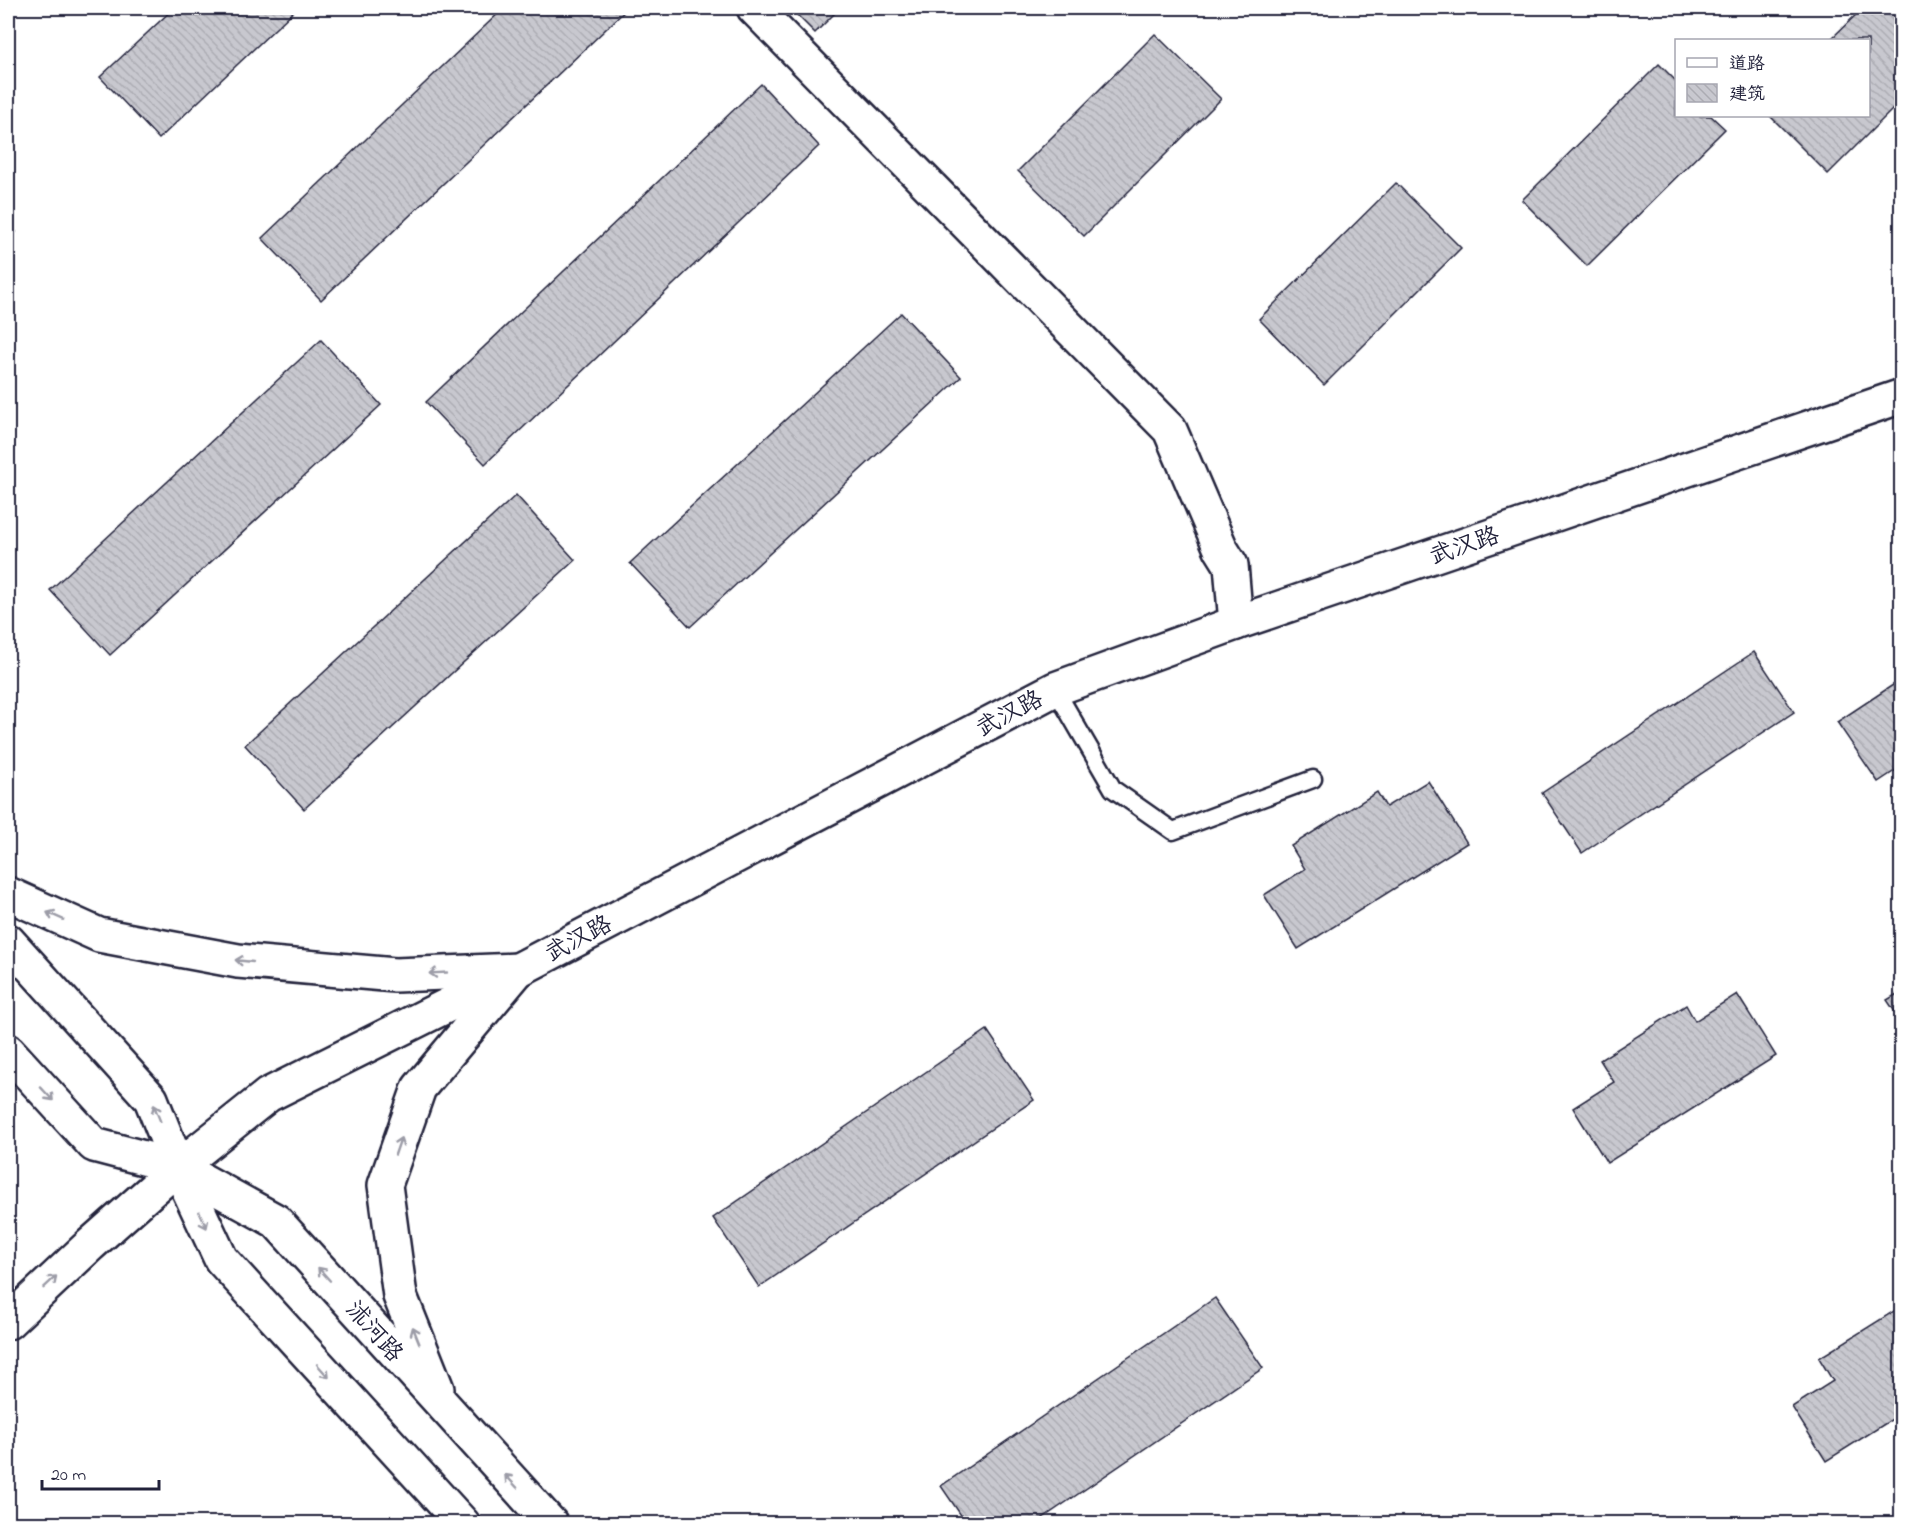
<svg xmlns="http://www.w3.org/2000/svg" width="1909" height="1531" viewBox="0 0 1909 1531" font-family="'Indie Flower','LXGW WenKai TC',sans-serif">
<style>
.building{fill:url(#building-back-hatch);stroke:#22223b;stroke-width:1.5}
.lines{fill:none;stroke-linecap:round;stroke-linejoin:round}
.lane-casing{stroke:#22223b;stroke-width:21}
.street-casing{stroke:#22223b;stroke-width:38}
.secondary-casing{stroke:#22223b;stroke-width:38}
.primary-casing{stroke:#22223b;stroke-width:38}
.lane{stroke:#fff;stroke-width:16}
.street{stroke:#fff;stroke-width:33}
.secondary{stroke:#fff;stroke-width:33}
.primary{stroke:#fff;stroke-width:33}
.oneway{stroke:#9c9ca7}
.labels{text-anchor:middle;stroke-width:4.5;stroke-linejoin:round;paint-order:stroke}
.street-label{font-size:24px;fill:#22223b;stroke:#fff}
</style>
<defs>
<pattern id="building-back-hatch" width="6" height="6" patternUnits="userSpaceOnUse" patternTransform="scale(1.5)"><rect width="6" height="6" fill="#c8c8cf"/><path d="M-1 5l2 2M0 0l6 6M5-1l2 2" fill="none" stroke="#acacb3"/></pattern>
</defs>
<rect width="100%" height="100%" fill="#fff"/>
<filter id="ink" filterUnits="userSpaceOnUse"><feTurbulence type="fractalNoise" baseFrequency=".0167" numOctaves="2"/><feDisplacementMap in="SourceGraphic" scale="12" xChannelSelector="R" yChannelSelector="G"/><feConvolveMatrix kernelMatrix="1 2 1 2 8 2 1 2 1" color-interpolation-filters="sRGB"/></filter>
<g filter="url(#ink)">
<!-- building -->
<path class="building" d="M174,8H297L159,139L100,77Z
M504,8H628L321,300L262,238Z
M790,8H840L815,33Z
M1863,8H1902V100L1828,174L1770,116H1868V40H1830Z
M1155,34L1221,99L1084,236L1018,171Z
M1659,64L1676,81V116H1711L1725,129L1587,266L1522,200Z
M761,84L819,146L485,464L426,402Z
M1396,183L1461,248L1324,385L1259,319Z
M8,223L16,232L8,240Z
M901,313L961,377L690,627L630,563Z
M321,340L381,405L110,655L50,590Z
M516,495L575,560L304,809L245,745Z
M1754,652L1794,712L1582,853L1542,793Z
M1902,679V766L1878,782L1837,722Z
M1428,781L1467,843L1298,949L1264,895L1305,869L1291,846L1377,792L1386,807Z
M1902,991V1022L1887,1000Z
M1737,994L1776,1056L1607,1163L1573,1108L1614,1082L1600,1060L1686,1005L1695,1021Z
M987,1030L1034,1100L759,1287L713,1218Z
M1215,1298L1263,1368L1034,1524H967L941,1486Z
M1902,1306V1413L1826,1461L1792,1407L1833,1381L1819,1358Z"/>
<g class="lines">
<!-- lane casing -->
<g class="lane-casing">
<path id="lane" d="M1055,689L1113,789L1173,831L1313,779"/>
</g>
<!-- street casing -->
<g class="street-casing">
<path id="street" d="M754,8L1170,430L1221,549L1231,565L1236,623
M8,1322L90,1245L178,1167"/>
</g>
<!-- secondary casing -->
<g class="secondary-casing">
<path id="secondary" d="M178,1167L268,1095L518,970L1055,689L1236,623L1902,396"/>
</g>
<!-- primary casing -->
<g class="primary-casing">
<path id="primary" d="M8,894L99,935L238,961L395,975L518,970
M8,941L151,1099L178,1167L221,1259L463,1524
M8,1051L94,1145L178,1167L276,1221L551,1524
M437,1389L400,1296L385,1185L419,1088L518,970"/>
</g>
<!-- lane -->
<use href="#lane" class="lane"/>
<!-- street -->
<use href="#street" class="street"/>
<!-- secondary -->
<use href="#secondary" class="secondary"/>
<!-- primary -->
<use href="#primary" class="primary"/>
</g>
<!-- one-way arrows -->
<defs><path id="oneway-shaft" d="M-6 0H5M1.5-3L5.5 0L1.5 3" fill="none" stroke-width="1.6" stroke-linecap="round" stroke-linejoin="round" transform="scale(1.5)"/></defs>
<g class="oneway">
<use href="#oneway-shaft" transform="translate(55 916) rotate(-156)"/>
<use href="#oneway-shaft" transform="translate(244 961) rotate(-174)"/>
<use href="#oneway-shaft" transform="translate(438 973) rotate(177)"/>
<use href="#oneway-shaft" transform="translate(47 1094) rotate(47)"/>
<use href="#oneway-shaft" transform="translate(157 1113) rotate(-112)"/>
<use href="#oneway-shaft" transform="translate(398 1146) rotate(-71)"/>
<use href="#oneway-shaft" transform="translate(203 1220) rotate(65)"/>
<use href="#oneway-shaft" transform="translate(324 1274) rotate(-132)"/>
<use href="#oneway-shaft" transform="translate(50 1282) rotate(-43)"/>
<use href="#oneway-shaft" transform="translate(416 1335) rotate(-112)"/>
<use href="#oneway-shaft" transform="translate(323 1371) rotate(48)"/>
<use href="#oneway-shaft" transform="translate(511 1481) rotate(-133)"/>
</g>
</g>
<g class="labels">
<!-- street labels -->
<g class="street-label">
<text transform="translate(1464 545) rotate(-19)" y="8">武汉路</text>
<text transform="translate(1009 713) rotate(-28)" y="8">武汉路</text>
<text transform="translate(578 938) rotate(-28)" y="8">武汉路</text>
<text transform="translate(375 1331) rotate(48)" y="8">沭河路</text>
</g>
</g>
<!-- margin -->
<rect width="1909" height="1531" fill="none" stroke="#fff" stroke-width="30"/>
<rect x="15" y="15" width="1879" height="1501" fill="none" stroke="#22223b" stroke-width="2" filter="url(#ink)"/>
<!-- legend -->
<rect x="1675" y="39" width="195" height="78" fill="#ffffff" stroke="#a7a7b1" stroke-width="1.5"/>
<rect x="1687" y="58" width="30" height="9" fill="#ffffff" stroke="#a7a7b1" stroke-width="1.5"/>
<text x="1729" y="69" font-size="18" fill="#22223b">道路</text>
<rect x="1687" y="84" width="30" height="18" fill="url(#building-back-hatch)" stroke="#a7a7b1" stroke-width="1.5"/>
<text x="1729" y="99" font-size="18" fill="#22223b">建筑</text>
<!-- scale -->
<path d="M42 1480v9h117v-9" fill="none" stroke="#22223b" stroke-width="3"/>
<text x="51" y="1480" font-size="18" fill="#22223b" stroke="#ffffff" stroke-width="4.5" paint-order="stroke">20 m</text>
</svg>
